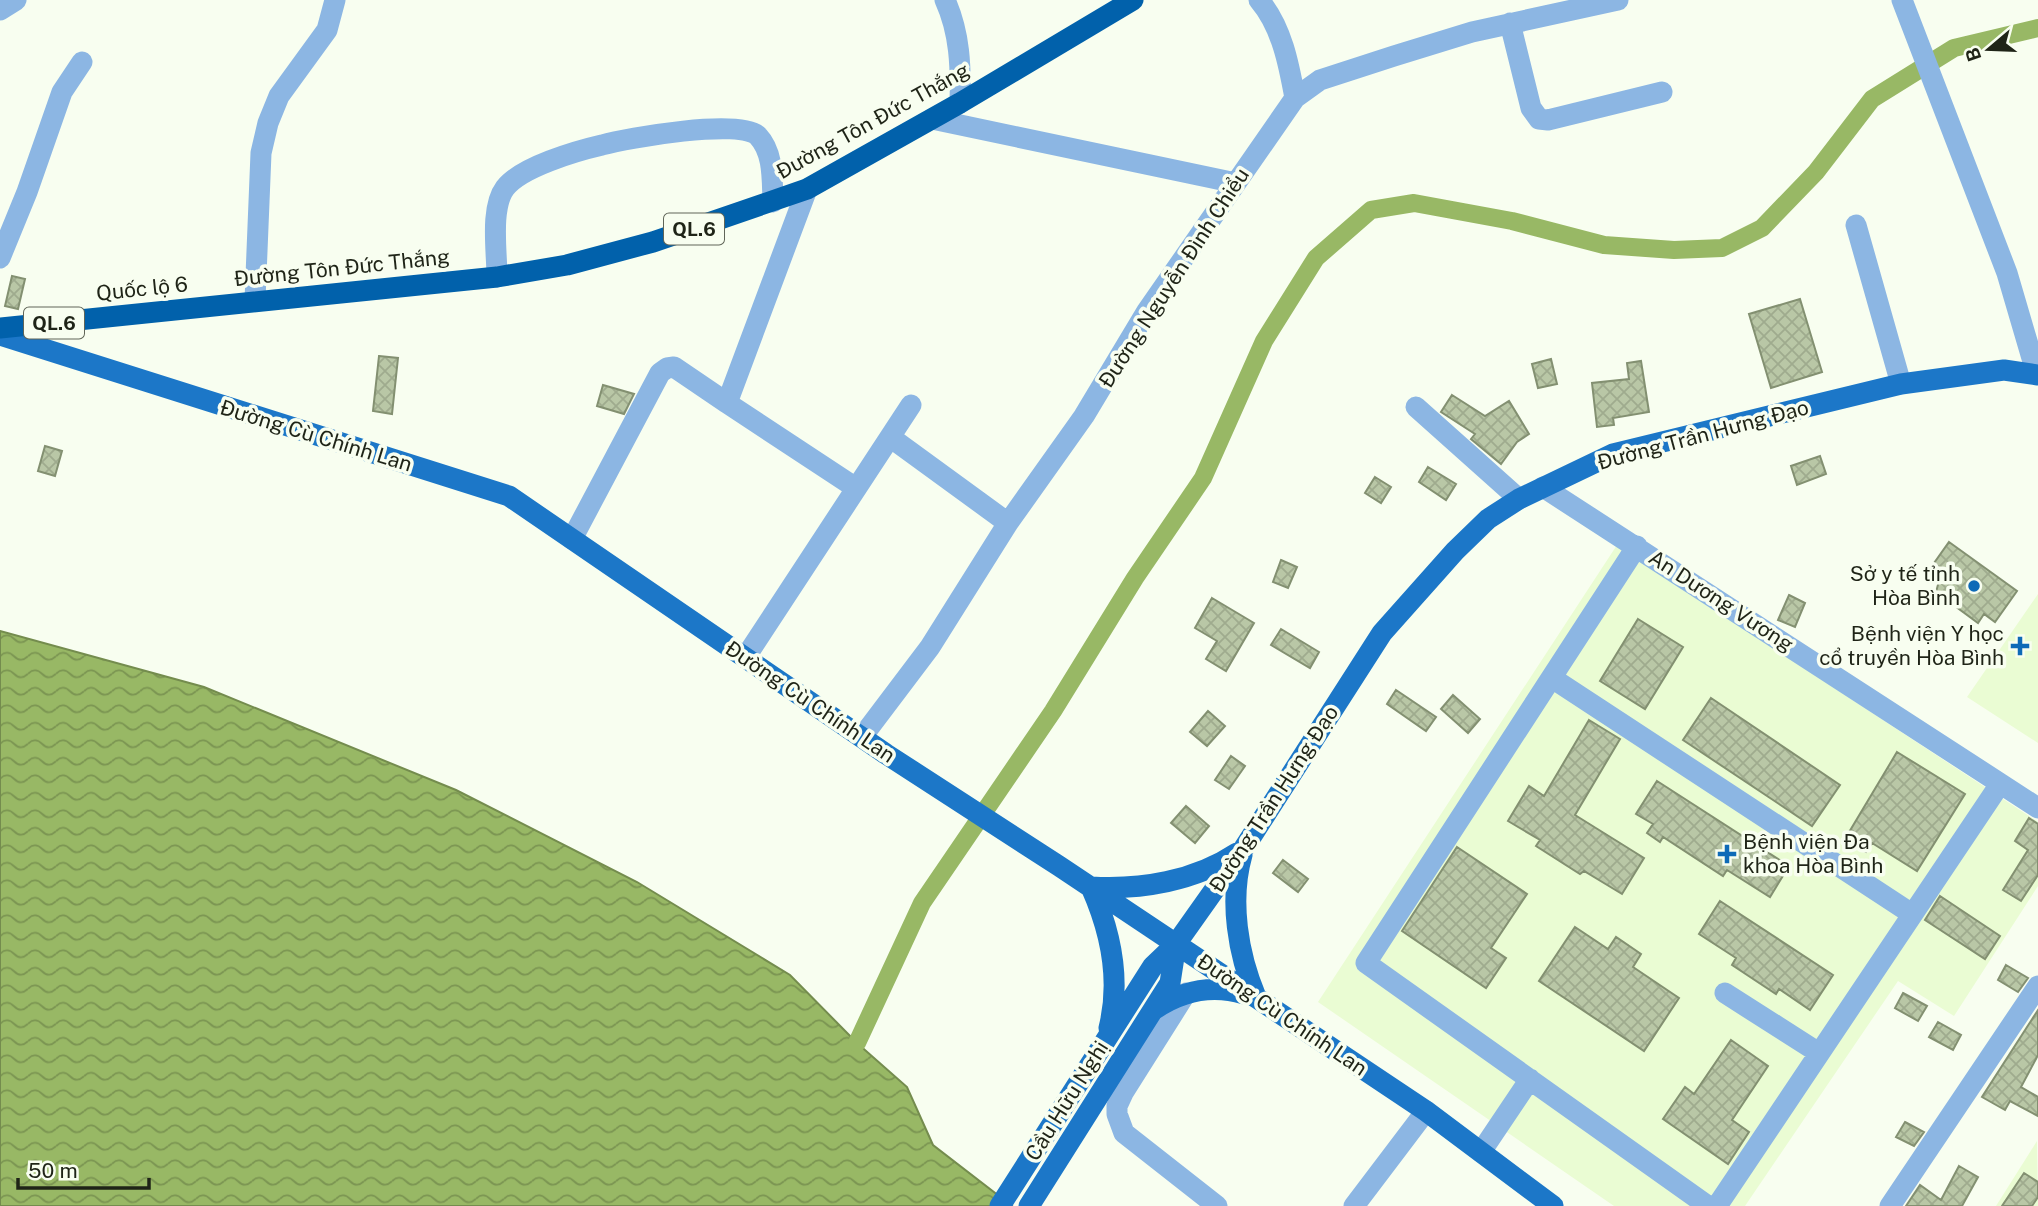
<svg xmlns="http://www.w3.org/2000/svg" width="2038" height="1206" viewBox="0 0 2038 1206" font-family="'Public Sans',sans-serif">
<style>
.built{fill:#eafcd3}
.water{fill:url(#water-waves);stroke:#748c4e;stroke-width:2}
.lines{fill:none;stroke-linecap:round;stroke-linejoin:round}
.canal{stroke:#98b865;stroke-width:18}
.building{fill:url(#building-cross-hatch);stroke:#839071;stroke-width:2}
.minor{stroke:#8cb6e3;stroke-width:21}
.major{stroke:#1c77c8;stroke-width:21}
.highway{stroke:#0161ab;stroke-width:21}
.poi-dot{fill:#0e6ab7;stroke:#f8fef0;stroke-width:2.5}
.labels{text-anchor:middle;stroke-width:7;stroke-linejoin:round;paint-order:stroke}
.shield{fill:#f8fef0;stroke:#606558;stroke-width:2}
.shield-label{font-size:19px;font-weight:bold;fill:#1f2417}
.street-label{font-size:21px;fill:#1f2417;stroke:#f8fef0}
.poi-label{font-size:21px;fill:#1f2417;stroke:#f8fef0;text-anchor:end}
</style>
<defs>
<pattern id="water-waves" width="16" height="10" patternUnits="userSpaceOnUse" patternTransform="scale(1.75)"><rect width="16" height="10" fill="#98b865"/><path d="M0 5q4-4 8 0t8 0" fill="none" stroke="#7b9552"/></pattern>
<pattern id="building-cross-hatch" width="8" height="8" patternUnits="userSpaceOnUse" patternTransform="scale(1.75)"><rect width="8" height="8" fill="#b9c7a6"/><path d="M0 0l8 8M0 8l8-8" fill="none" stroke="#9fab8e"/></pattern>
</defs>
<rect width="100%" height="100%" fill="#f8fef0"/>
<!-- built -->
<path class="built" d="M1617,545L2038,822V886L1954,1016L1898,981L1745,1206H1614L1318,1002Z
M2038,594V743L1967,697Z
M2037,1141L2038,1206H1996Z"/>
<!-- water -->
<path class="water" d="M0,631L204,687L456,790L637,882L790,975L857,1043L907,1087L933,1145L1012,1206H0Z"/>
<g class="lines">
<!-- canal -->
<path class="canal" d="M857,1043L922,903L1053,711L1135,578L1203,478L1264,341L1316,258L1371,210L1414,203L1512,221L1604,245L1674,250L1722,248L1762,228L1816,172L1872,99L1954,48L2038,28"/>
</g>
<!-- building -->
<path class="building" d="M12,276L25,279L18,309L5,306Z
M1800,299L1822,372L1771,388L1749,314Z
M379,356L398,358L392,414L373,411Z
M1551,359L1557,384L1538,388L1532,364Z
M1641,361L1649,412L1613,418L1614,425L1597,427L1592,383L1629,379L1627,363Z
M603,385L634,394L624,414L597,406Z
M1452,395L1485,416L1509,401L1529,434L1517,442L1501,464L1471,439L1475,434L1441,412Z
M45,446L62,451L55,476L38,471Z
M1820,456L1826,474L1797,485L1791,466Z
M1428,467L1456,484L1446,500L1419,482Z
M1375,477L1391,487L1381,503L1365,493Z
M1949,542L2017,591L1995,622L1984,614L1978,623L1936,592L1939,581L1927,573Z
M1281,560L1297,567L1288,588L1273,582Z
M1789,595L1805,603L1795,627L1778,620Z
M1212,598L1254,623L1226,671L1206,659L1217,641L1195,628Z
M1638,619L1683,647L1645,709L1600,681Z
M1281,629L1319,652L1310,668L1271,645Z
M1396,690L1436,717L1426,731L1387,704Z
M1453,695L1480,719L1468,733L1441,709Z
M1711,698L1840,785L1812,826L1683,740Z
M1208,711L1225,726L1207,746L1190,732Z
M1589,720L1620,739L1575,815L1644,858L1622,894L1584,871L1580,874L1536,846L1540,840L1508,821L1529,786L1544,796Z
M1897,752L1965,794L1917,871L1872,843L1866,852L1845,839Z
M1231,756L1245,766L1229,789L1215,780Z
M1657,781L1789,866L1770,897L1727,870L1723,876L1663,837L1660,842L1647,833L1653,824L1636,814Z
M1186,806L1209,826L1195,843L1171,823Z
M2029,818L2038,824V875L2021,901L2003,890L2028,850L2015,841Z
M1457,847L1527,894L1491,948L1506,958L1486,988L1402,931Z
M1283,860L1308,879L1298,892L1273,873Z
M1940,896L2000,936L1985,959L1925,920Z
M1720,901L1833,975L1810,1010L1779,989L1776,994L1732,965L1736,958L1699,934Z
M1575,927L1608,949L1616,937L1641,954L1633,967L1679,998L1644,1051L1539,981Z
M2006,965L2028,978L2018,992L1998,980Z
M1903,993L1927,1006L1918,1021L1895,1008Z
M2038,1010V1055L2021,1087L2038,1097V1116L2010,1101L2005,1110L1982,1097Z
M1938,1022L1961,1035L1953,1050L1929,1037Z
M1731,1040L1768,1066L1732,1120L1749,1132L1728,1164L1663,1119L1685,1087L1694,1094Z
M1905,1122L1924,1132L1914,1146L1896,1137Z
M1959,1166L1978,1177L1962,1206H1906L1920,1185L1941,1200Z
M2024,1173L2038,1182V1197L2032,1206H2002Z"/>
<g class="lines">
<!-- minor -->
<path class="minor" d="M945,0C960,33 961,67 960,103
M1259,0C1282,27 1289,65 1295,98
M1902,0L2007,273L2034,365
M0,10L16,0
M1510,23L1531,108L1539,119L1548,120L1662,92
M932,119L1236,183
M1856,225L1901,384
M0,258L27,192L62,92L82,62
M497,277C497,252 490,208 505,188C521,167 576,151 602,145C627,138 742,118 758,136C774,153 772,180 773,202
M255,300L261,153L268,123L279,96L327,30L335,0
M727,403L856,488
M1416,407L1519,499
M890,437L1008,523
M1543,487L2038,808
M572,539L660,373L667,368L674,367L727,403L807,189
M1637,546L1366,963L1708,1206
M745,658L911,405
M1552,678L1912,914
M862,737L930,647L1008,523L1084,416L1147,311L1295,98L1320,80L1394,56L1472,32L1618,0
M1186,993L1123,1093L1117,1106V1114L1124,1133L1217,1206
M1725,993L1819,1053
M1481,1152L1530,1079
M1354,1206L1426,1111
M1717,1206L2000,784
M1890,1206L2038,986"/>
<!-- major -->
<path class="major" d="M0,335L509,496L886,754L1059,866L1426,1111L1553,1206
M1242,855C1229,901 1238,954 1256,997
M1155,1009C1182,991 1211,984 1244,994
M1109,1028C1121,980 1111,932 1091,887C1141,890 1195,881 1237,853
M1000,1206L1153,966L1176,944L1244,848L1382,633L1455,551L1488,519L1519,499L1613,454L1901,384L2004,370L2038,375
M1029,1206L1170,983L1176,944"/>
<!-- highway -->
<path class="highway" d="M0,328L497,277L567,265L653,242L807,189L960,103L1133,0"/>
</g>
<!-- markers -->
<g class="poi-dot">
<circle cx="1974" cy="586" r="7"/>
<path d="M2016.5 635.5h7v7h7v7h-7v7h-7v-7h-7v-7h7z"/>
<path d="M1723.5 843.5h7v7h7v7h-7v7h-7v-7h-7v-7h7z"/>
</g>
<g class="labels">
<!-- shield labels -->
<g class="shield">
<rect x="664" y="213.5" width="60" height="31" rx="5"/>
<rect x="24" y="307.5" width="60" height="31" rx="5"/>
</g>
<g class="shield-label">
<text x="694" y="236">QL.6</text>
<text x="54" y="330">QL.6</text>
</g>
<!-- street labels -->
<g class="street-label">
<text transform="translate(873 121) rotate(-29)" y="7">Đường Tôn Đức Thắng</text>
<text transform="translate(342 268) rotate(-6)" y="7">Đường Tôn Đức Thắng</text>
<text transform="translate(1174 278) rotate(-57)" y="7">Đường Nguyễn Đình Chiểu</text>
<text transform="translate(142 289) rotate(-6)" y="7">Quốc lộ 6</text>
<text transform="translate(1703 435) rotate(-15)" y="7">Đường Trần Hưng Đạo</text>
<text transform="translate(316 436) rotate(17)" y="7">Đường Cù Chính Lan</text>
<text transform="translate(1721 601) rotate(33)" y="7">An Dương Vương</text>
<text transform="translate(810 702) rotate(34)" y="7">Đường Cù Chính Lan</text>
<text transform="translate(1274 799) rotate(-57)" y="7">Đường Trần Hưng Đạo</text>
<text transform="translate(1282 1015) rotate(34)" y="7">Đường Cù Chính Lan</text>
<text transform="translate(1067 1101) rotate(-58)" y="7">Cầu Hữu Nghị</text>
</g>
<!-- poi labels -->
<g class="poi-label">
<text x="1960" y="581">Sở y tế tỉnh<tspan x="1960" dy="24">Hòa Bình</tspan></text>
<text x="2004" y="641">Bệnh viện Y học<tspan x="2004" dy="24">cổ truyền Hòa Bình</tspan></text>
<text x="1743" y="849" text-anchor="start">Bệnh viện Đa<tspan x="1743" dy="24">khoa Hòa Bình</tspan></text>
</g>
</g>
<!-- north arrow -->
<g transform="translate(1989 49) rotate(251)" stroke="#f8fef0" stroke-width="5" paint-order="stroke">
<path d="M0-5L12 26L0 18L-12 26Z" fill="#1f2417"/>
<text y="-10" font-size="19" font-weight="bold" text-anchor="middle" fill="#1f2417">B</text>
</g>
<!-- scale -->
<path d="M18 1178v10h131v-10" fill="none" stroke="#1f2417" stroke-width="3.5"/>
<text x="28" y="1178" font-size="21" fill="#1f2417" stroke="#f8fef0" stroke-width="5" paint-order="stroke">50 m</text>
</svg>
